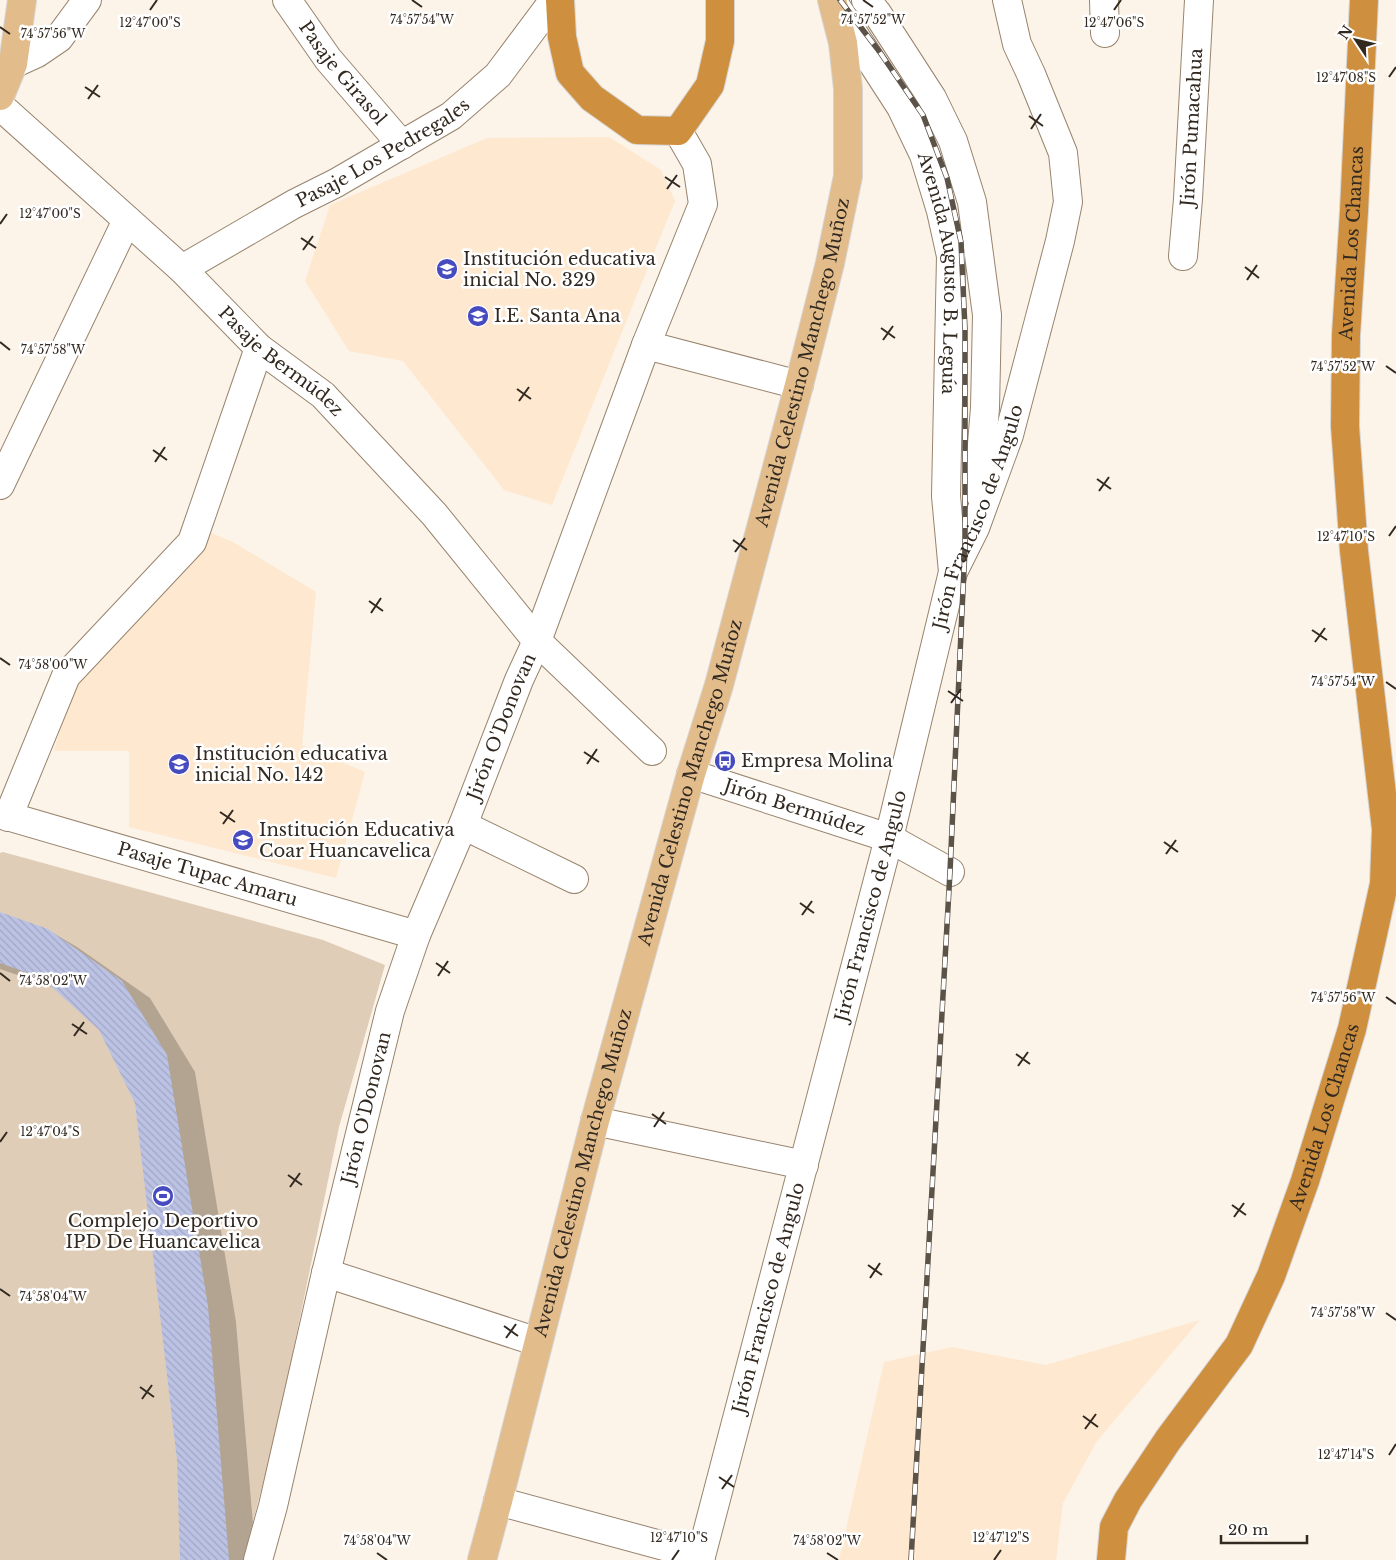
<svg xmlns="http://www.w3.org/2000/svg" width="1396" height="1560" viewBox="0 0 1396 1560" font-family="'Libre Baskerville',serif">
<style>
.built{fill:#fee8cf}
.grass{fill:#e0cdb7}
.shadow{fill:#0003}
.building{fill:url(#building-back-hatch)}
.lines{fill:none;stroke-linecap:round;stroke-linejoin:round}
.minor-casing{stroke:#98846d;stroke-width:30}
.major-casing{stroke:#d6d4d2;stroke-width:30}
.highway-casing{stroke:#d6d4d2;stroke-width:30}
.minor{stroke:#fff;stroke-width:28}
.major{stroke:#e2bc8b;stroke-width:28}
.highway{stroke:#ce8f3e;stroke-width:28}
.rail-casing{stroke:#5b5248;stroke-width:5.5}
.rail{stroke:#fff;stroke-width:4;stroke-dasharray:11;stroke-linecap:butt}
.ticks{fill:none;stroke:#322920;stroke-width:2}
.labels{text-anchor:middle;stroke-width:5;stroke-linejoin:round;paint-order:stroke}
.street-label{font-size:18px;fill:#322920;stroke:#fff}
.poi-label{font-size:18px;fill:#322920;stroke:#fff;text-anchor:start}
.ticks-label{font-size:12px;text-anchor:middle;fill:#322920;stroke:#fff;stroke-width:5;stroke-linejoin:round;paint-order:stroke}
</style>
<defs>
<pattern id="building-back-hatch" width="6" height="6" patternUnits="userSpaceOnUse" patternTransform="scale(1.25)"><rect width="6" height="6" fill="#bbc2e4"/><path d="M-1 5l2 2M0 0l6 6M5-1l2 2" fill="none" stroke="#a1a7c3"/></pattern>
</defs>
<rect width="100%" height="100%" fill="#fcf3e9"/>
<!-- built -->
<path class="built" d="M609,137L661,170L675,201L552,505L504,490L403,361L349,351L305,281L330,205L487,138Z
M211,533L231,541L316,592L302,745L365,772L336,878L129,827V751H54L74,684Z
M1200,1320L1097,1441L1063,1503L1056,1560H839L884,1362L952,1347L1046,1365Z"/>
<!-- grass -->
<path class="grass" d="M3,852L323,940L385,965L339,1127L278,1425L243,1560H0V853Z"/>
<!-- shadow -->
<path class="shadow" d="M0,913L48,930L77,947L150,998L195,1072L236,1322L256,1560H181L179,1460L136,1103L100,1029L55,988L0,969Z"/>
<!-- building -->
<path class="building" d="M0,912L48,929L122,981L167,1055L208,1306L229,1560H180L177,1460L135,1103L99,1030L42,978L0,963Z"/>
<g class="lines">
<!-- minor casing -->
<g class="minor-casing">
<g id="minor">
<path id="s1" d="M287,0L328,59L402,145"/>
<path d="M866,0L877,13L932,98L953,141L972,202L987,315L985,408L978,492"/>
<path d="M1104,0L1105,33"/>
<path id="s2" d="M835,5L901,107L924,155L941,211L951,256L946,496L953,572"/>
<path d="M13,64L37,53L59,38L87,0"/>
<path id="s3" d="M0,106L182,269L259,348L323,395L434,514L537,641L652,751"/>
<path id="s4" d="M1183,256L1188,199L1199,0"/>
<path id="s5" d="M182,269L294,204L336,183L451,116L498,75L554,0"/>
<path d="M646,345L799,385"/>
<path d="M0,485L127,220"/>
<path id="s6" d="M691,774L889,838L950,872"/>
<path id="s7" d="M0,814L416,935"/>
<path d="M8,817L66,676L192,542L259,348"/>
<path d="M463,825L574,879"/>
<path d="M595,1121L804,1165"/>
<path d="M326,1273L538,1342"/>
<path d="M498,1501L701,1556"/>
<path id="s8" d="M258,1560L273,1506L326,1273L390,1011L416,935L463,825L519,680L537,641L646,345L703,204L697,164L678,131"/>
<path id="s9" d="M700,1560L889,838L953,572L975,528L1009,435L1060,241L1068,202L1063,153L1031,74L1017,44L1007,0"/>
</g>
</g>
<!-- major casing -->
<g class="major-casing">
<g id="major">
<path d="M0,96L13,64L22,0"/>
<path id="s10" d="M482,1560L498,1501L595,1121L691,774L719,685L799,385L830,263L848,176V89L843,43L832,0"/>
</g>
</g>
<!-- highway casing -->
<g class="highway-casing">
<g id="highway">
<path d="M560,0L562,37L570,73L592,98L637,130L678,131L710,85L720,41V0"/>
<path id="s11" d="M1111,1560L1114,1527L1128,1500L1168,1440L1239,1345L1271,1276L1305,1181L1352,1029L1384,884L1386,829L1354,551L1345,426L1346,335L1354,211L1364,0"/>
</g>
</g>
<!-- minor -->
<use href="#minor" class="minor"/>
<!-- major -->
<use href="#major" class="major"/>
<!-- highway -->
<use href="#highway" class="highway"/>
<!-- rail casing -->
<g class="rail-casing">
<path id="rail" d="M840,0L879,51L923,115L947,178L961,242L965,329V549L962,611L950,872L911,1560"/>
</g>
<!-- rail -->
<use href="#rail" class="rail"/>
</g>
<!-- ticks -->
<path class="ticks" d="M412,0L422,7M863,0L873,7M150,10L157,0M1114,10L1121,0M0,27L10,34M1389,77L1396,67M85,87L100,97M88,99L98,85M1029,116L1043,126M1031,129L1041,114M665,177L680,187M667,189L677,175M0,224L7,214M301,238L316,248M303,250L313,236M1245,267L1259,278M1247,280L1257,265M881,328L895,338M883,340L893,326M0,342L10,350M1386,366L1396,373M517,389L531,399M519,401L529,387M153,450L167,460M155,462L165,447M1097,479L1111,489M1099,491L1109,477M1389,536L1396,526M733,540L747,550M735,552L745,538M369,601L383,611M371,613L381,598M1312,630L1327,640M1315,642L1325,628M0,658L10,665M1386,682L1396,689M948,691L963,701M951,703L961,689M584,752L599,762M587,764L597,749M220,812L235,822M223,824L233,810M1164,842L1178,852M1166,854L1176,840M800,903L814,913M802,915L812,901M436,963L450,973M0,973L10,981M438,976L448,961M1386,997L1396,1004M72,1024L87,1034M74,1036L84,1022M1016,1054L1030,1064M1018,1066L1028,1052M652,1114L666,1124M654,1127L664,1112M0,1142L7,1132M288,1175L302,1185M290,1187L300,1173M1232,1205L1246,1215M1234,1217L1244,1203M868,1265L882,1275M870,1278L880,1263M0,1289L10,1296M1386,1313L1396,1320M504,1326L518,1336M506,1338L516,1324M140,1387L154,1397M142,1399L152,1385M1083,1416L1098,1427M1085,1429L1096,1414M1389,1455L1396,1444M719,1477L734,1487M722,1489L732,1475M377,1553L387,1560M827,1553L838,1560M672,1560L679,1550M994,1560L1001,1550"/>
<!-- icons -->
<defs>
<g id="school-disc" transform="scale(1.125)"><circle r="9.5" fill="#474bc0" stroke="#fff"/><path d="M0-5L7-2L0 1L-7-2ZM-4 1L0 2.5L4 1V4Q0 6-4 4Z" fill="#fff"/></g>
<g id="bus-disc" transform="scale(1.125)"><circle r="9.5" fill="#474bc0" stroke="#fff"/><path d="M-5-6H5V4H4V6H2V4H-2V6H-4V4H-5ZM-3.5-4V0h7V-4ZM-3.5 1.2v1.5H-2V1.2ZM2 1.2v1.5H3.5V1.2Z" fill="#fff"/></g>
<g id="stadium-disc" transform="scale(1.125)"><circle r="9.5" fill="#474bc0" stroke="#fff"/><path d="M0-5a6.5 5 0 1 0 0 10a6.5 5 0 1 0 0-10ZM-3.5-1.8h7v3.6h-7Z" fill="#fff"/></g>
</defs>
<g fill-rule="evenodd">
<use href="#school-disc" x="447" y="269"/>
<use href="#school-disc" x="478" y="316"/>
<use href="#bus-disc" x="725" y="761"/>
<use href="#school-disc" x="179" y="764"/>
<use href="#school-disc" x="243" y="840"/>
<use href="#stadium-disc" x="163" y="1196"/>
</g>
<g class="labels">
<!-- street labels -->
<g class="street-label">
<text dy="6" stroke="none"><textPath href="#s1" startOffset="92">Pasaje Girasol</textPath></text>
<text dy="6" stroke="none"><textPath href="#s4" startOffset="129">Jirón Pumacahua</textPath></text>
<text dy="6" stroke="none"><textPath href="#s5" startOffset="232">Pasaje Los Pedregales</textPath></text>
<text dy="6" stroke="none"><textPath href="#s11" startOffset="1382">Avenida Los Chancas</textPath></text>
<text dy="6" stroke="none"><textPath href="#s2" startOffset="295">Avenida Augusto B. Leguía</textPath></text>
<text dy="6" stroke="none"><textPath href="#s3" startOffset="380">Pasaje Bermúdez</textPath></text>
<text dy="6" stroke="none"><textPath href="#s10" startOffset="1240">Avenida Celestino Manchego Muñoz</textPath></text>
<text dy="6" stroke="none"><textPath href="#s9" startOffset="1080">Jirón Francisco de Angulo</textPath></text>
<text dy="6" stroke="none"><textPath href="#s8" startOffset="870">Jirón O'Donovan</textPath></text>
<text dy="6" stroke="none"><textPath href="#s10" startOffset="805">Avenida Celestino Manchego Muñoz</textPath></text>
<text dy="6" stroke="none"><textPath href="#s6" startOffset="109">Jirón Bermúdez</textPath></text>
<text dy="6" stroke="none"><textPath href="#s7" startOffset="216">Pasaje Tupac Amaru</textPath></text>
<text dy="6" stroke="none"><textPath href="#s9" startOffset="676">Jirón Francisco de Angulo</textPath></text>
<text dy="6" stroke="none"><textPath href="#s8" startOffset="465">Jirón O'Donovan</textPath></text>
<text dy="6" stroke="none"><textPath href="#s11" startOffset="498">Avenida Los Chancas</textPath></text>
<text dy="6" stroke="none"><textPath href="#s10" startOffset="400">Avenida Celestino Manchego Muñoz</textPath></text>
<text dy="6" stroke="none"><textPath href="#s9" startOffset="271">Jirón Francisco de Angulo</textPath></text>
</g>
<!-- poi labels -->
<g class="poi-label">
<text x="463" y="265">Institución educativa<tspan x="463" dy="21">inicial No. 329</tspan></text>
<text x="494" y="322">I.E. Santa Ana</text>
<text x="195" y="760">Institución educativa<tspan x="195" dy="21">inicial No. 142</tspan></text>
<text x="741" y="767">Empresa Molina</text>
<text x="259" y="836">Institución Educativa<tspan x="259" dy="21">Coar Huancavelica</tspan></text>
<text x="163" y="1227" text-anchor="middle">Complejo Deportivo<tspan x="163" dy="21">IPD De Huancavelica</tspan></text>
</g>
</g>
<g class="ticks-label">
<text x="422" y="24">74°57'54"W</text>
<text x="873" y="24">74°57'52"W</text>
<text x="150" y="27">12°47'00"S</text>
<text x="1114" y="27">12°47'06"S</text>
<text x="53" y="38">74°57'56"W</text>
<text x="1346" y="82">12°47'08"S</text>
<text x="50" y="218">12°47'00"S</text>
<text x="53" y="354">74°57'58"W</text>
<text x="1343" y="371">74°57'52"W</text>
<text x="1346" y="541">12°47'10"S</text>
<text x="53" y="669">74°58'00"W</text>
<text x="1343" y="686">74°57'54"W</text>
<text x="53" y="985">74°58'02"W</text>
<text x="1343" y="1002">74°57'56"W</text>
<text x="50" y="1136">12°47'04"S</text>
<text x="53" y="1301">74°58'04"W</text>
<text x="1343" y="1317">74°57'58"W</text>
<text x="1346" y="1459">12°47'14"S</text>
<text x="679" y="1542">12°47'10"S</text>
<text x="1001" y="1542">12°47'12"S</text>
<text x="377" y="1545">74°58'04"W</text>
<text x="827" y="1545">74°58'02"W</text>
</g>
<!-- north arrow -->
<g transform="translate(1356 40) rotate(305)" stroke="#ffffff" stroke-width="4" paint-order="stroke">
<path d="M0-4L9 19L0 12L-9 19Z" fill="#322920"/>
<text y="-8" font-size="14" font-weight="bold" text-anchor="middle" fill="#322920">N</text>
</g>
<!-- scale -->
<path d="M1221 1535v8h86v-8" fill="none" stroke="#322920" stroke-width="2.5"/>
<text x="1228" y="1535" font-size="15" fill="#322920" stroke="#ffffff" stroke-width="4" paint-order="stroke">20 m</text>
</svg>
